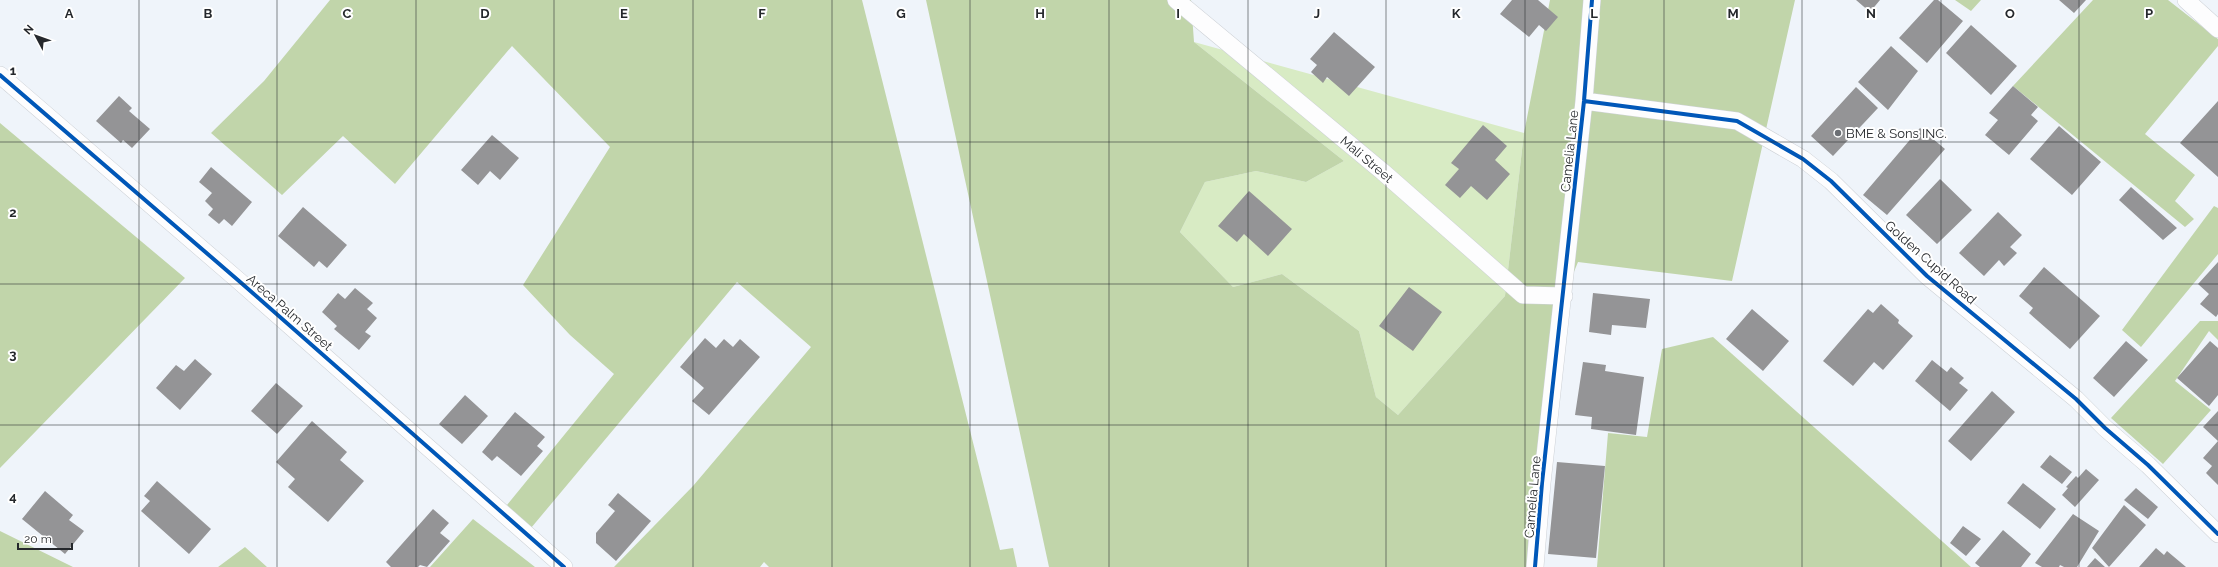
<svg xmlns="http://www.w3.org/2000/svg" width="2218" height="567" viewBox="0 0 2218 567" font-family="Raleway,sans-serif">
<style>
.green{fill:#d8ebc4}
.forest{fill:#c1d5aa}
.building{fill:#949496}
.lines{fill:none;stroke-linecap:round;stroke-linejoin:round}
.street-casing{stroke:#cdd1d6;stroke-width:18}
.street{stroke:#fdfdfe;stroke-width:17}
.cycleway-casing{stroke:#fff;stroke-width:6}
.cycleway{stroke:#0057b8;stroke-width:4}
.grid{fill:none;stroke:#25282c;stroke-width:1;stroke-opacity:0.55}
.poi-dot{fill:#6c6f74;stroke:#fff;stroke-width:1.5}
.labels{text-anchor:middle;stroke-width:4;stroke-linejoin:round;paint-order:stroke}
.poi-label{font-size:13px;fill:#25282c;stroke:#fff;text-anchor:start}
.street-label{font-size:13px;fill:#25282c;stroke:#fff}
.grid-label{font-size:13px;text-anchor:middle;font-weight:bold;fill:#25282c;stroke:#fff;stroke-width:4;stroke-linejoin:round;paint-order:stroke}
</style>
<rect width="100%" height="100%" fill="#eff4fa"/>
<!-- green -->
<path class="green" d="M1194,42L1524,133L1505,296L1398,415L1376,397L1359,331L1282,274L1233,287L1180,232L1205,182L1256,171L1306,182L1344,161Z"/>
<!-- forest -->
<path class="forest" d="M330,0H862L1000,550L1013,548L1017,567H769L764,562L760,567H614L693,486L811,347L737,282L531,528L507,505L614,374L570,335L523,285L610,147L512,46L395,184L343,136L282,195L211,133L264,81Z
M926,0H1191L1194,42L1344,161L1306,182L1256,171L1205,182L1180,232L1233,287L1282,274L1359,331L1376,397L1398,415L1505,296L1524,133L1550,0H1795L1732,281L1578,262L1564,296L1536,567H1049Z
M1955,0H1981L1971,11Z
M2093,0H2168L2218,39V46L2145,134L2195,175L2175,201L2194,219L2185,227L2013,86Z
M0,123L185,278L0,468Z
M2214,206L2218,208V254L2141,347L2122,330Z
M2200,321H2218V340L2209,331L2175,381L2211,410L2163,464L2111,418Z
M1713,337L1971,567H1597L1608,433L1647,437L1662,349Z
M473,519L535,567H430Z
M0,531L73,567H0Z
M245,547L267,567H218Z"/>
<!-- building -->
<path class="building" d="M1512,0H1538L1558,17L1546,31L1539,25L1529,37L1500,14Z
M1856,0H1880L1870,12Z
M1934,0H1938L1963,21L1927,63L1899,38Z
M2059,0H2086L2074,13Z
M1971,25L2017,66L1991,95L1946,53Z
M1334,32L1375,67L1349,96L1327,77L1323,83L1311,72L1317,65L1310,59Z
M1891,46L1918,71L1888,110L1858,82Z
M2013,86L2038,107L2031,115L2038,121L2009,155L1985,135L1998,120L1989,113Z
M1856,87L1878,108L1833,156L1811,136Z
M119,96L132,108L129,111L150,129L132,148L123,140L121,143L96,121Z
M2218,101V177L2180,143Z
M1483,125L1507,146L1495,160L1510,174L1487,200L1471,186L1460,198L1445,185L1459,169L1451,163Z
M2059,126L2101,162L2072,195L2030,159Z
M1920,128L1945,149L1887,215L1863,195Z
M492,135L519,158L500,180L490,171L478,185L461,170Z
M211,167L252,202L232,226L224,219L219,224L208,215L213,209L205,201L212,193L199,182Z
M1940,179L1972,210L1937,244L1906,215Z
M2131,187L2177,228L2163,240L2119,200Z
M1249,191L1292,229L1268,256L1244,234L1237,242L1218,226Z
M303,207L347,245L327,268L319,261L314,267L278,236Z
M1998,212L2022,235L2010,247L2017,253L2004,266L1999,260L1984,276L1959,253Z
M2218,262V314L2216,317L2200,304L2209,294L2198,284Z
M2044,267L2100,316L2070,349L2029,313L2033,308L2019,296Z
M1409,287L1442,312L1413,351L1379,326Z
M355,288L373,303L367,309L377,318L365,332L371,336L359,350L334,329L337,326L322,312L338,293L345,299Z
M1593,293L1650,299L1646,328L1612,325L1611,335L1589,332Z
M1881,304L1899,320L1898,323L1913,336L1883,370L1874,362L1853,386L1823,361L1868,309L1873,313Z
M1752,309L1789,341L1763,371L1726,339Z
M705,338L716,348L724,339L733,347L740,339L760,357L709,415L692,401L704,388L680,367Z
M2126,341L2148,360L2114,397L2093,378Z
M2210,341L2218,348V395L2209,406L2177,378Z
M195,359L212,374L180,410L156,388L176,365L184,371Z
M1932,360L1947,372L1951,367L1964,378L1959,383L1968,390L1950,411L1915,381Z
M1583,362L1606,365L1605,371L1644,377L1636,435L1591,429L1592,417L1575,415Z
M276,383L303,406L277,434L251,411Z
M1992,391L2015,412L1971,461L1948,441Z
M465,395L488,416L462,444L439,424Z
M2218,411V441L2203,427Z
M515,412L545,437L537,446L543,451L521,476L497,456L492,461L482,452Z
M312,421L347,452L340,460L364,481L328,522L288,487L295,479L276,462Z
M2218,441V485L2206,473L2212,466L2203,458Z
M2050,455L2072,472L2062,484L2040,467Z
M1557,462L1605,466L1596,558L1548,554Z
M2086,469L2099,480L2075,507L2062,495L2068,488L2066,487L2076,476L2078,478Z
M157,481L211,529L189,554L141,511L150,501L144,496Z
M2023,483L2056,509L2040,529L2007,503Z
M2136,488L2158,507L2148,519L2124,500Z
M45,491L73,515L69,520L84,531L65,554L22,519Z
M618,493L651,521L616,561L596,543V533L615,511L608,505Z
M2124,505L2146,525L2109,567L2092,548Z
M433,509L449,523L440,533L450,541L427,567L420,565L418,567H391L386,562Z
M2073,514L2099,531L2077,567H2064L2060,565L2059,567H2042L2035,563Z
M1963,526L1981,539L1966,556L1950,543Z
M2003,530L2031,554L2021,567H1980L1975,563Z
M2156,548L2164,555L2167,551L2186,567H2139Z
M2095,558L2105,567H2087Z"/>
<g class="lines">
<!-- street casing -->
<g class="street-casing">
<path id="street" d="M1176,0L1383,172L1523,295L1564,296
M2186,0L2218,29
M0,75L239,281L564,567
M1584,101L1737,121L1803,159L1831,181L1927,276L2076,399L2105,428L2148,465L2218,534
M1535,567L1542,483L1584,101L1592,0"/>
</g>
<!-- street -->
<use href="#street" class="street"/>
<!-- cycleway casing -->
<g class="cycleway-casing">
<path id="cycleway" d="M0,75L239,281L564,567
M1584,101L1737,121L1803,159L1831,181L1927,276L2076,399L2105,428L2148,465L2218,534
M1535,567L1542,483L1584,101L1592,0"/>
</g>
<!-- cycleway -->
<use href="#cycleway" class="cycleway"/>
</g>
<!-- grid -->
<path class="grid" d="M139,0V567M277,0V567M416,0V567M554,0V567M693,0V567M832,0V567M970,0V567M1109,0V567M1248,0V567M1386,0V567M1525,0V567M1664,0V567M1802,0V567M1941,0V567M2079,0V567M0,142H2218M0,284H2218M0,425H2218"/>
<!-- markers -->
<circle class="poi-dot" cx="1838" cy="133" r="4"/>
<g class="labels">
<!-- poi labels -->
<g class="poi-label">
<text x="1846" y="138">BME &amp; Sons INC.</text>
</g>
<!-- street labels -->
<g class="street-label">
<text transform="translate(1569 151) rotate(-84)" y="5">Camelia Lane</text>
<text transform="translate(1367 159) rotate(40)" y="5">Mali Street</text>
<text transform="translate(1931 262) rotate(42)" y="5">Golden Cupid Road</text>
<text transform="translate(290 312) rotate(41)" y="5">Areca Palm Street</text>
<text transform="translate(1532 497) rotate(-85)" y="5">Camelia Lane</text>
</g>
</g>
<g class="grid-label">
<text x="69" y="18">A</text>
<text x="208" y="18">B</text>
<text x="347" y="18">C</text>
<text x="485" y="18">D</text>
<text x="624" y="18">E</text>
<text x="762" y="18">F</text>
<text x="901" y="18">G</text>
<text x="1040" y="18">H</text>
<text x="1178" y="18">I</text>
<text x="1317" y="18">J</text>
<text x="1456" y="18">K</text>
<text x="1594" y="18">L</text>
<text x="1733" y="18">M</text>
<text x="1871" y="18">N</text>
<text x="2010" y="18">O</text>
<text x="2149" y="18">P</text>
<text x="13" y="75">1</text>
<text x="13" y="217">2</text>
<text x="13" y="359">3</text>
<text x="13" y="501">4</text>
</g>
<!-- north arrow -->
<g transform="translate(36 36) rotate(311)" stroke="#ffffff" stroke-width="3" paint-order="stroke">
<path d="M0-3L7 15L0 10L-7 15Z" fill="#25282c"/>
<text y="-6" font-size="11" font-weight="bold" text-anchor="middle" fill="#25282c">N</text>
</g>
<!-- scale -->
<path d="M18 543v6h54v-6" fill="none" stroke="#25282c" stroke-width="2"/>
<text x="24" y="543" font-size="12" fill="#25282c" stroke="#ffffff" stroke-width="3" paint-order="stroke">20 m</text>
</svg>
